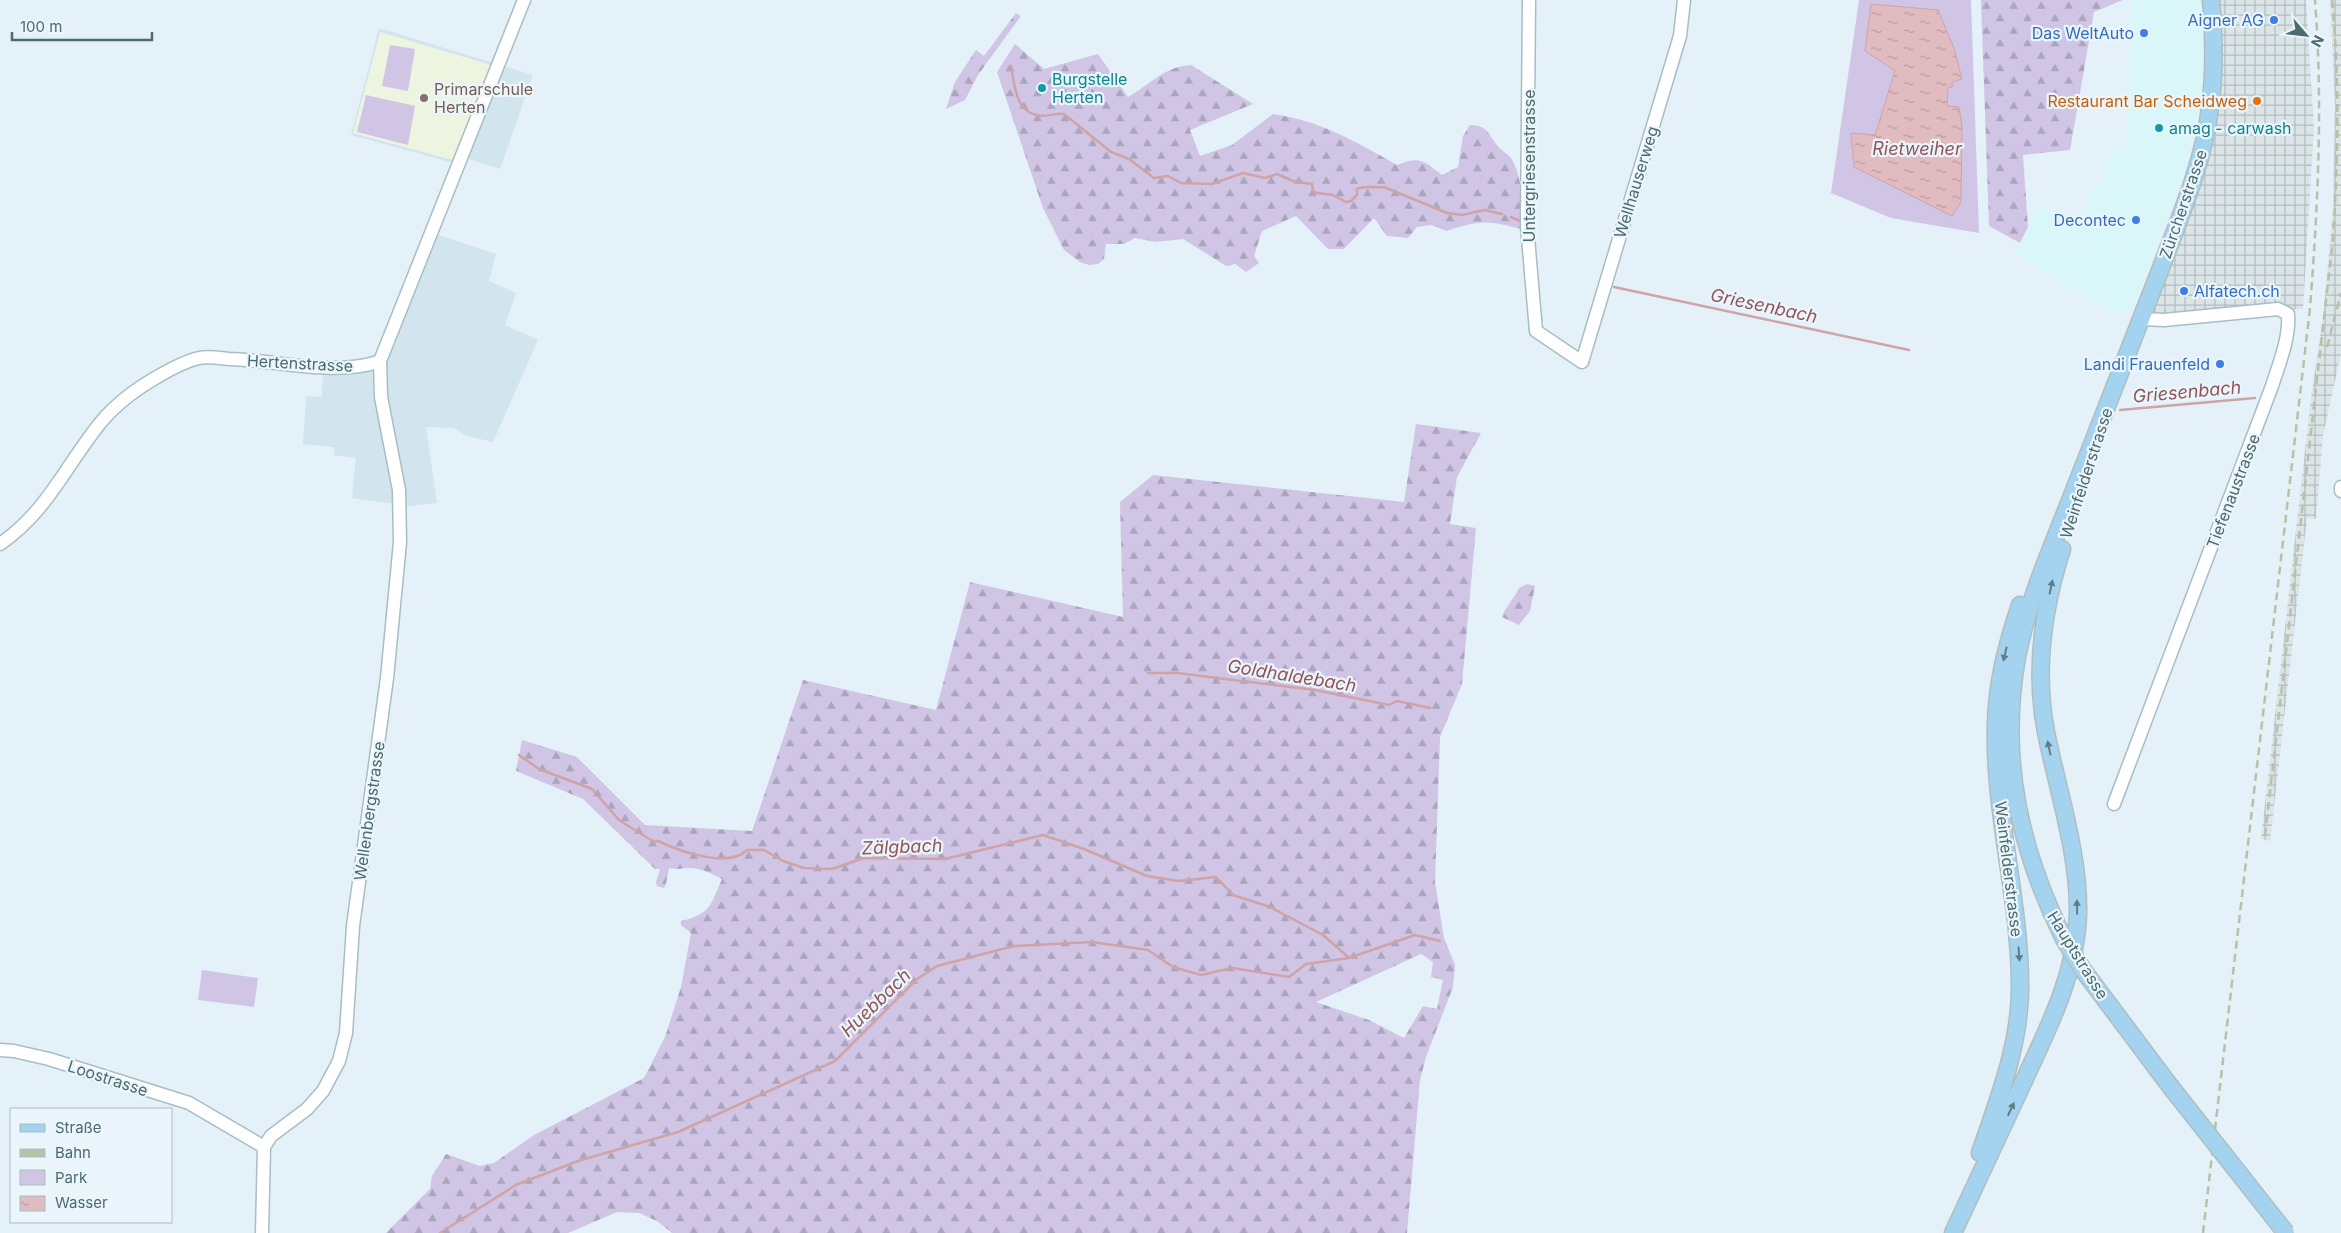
<svg xmlns="http://www.w3.org/2000/svg" width="2341" height="1233" viewBox="0 0 2341 1233" font-family="Inter,sans-serif">
<style>
.residential{fill:#d2e4ed}
.commercial{fill:#d9f6f8}
.industrial{fill:url(#industrial-grid)}
.education{fill:#edf5e1}
.green{fill:#d0c5e5;fill-rule:evenodd}
.forest{fill:url(#forest-firs);fill-rule:evenodd}
.water{fill:url(#water-ripples);stroke:#d0a3a7}
.lines{fill:none;stroke-linecap:round;stroke-linejoin:round}
.stream{stroke:#d0a3a7;stroke-width:2.5}
.minor-casing{stroke:#a7bec3;stroke-width:15}
.major-casing{stroke:#b1bdbf;stroke-width:19}
.minor{stroke:#fff;stroke-width:12}
.major{stroke:#a4d3f0;stroke-width:16}
.rail{stroke:#b8c1a5;stroke-width:2.5;stroke-dasharray:8 5;stroke-linecap:butt}
.major-bridge-casing{stroke:#b1bdbf;stroke-width:19;stroke-linecap:butt}
.major-bridge{stroke:#a4d3f0;stroke-width:16}
.oneway{fill:#5e7f88}
.shop-dot{fill:#3f7fe0;stroke:#eaf6fc;stroke-width:2}
.culture-dot{fill:#0f9aa8;stroke:#eaf6fc;stroke-width:2}
.education-dot{fill:#8d6e63;stroke:#eaf6fc;stroke-width:2}
.food-dot{fill:#e8710a;stroke:#eaf6fc;stroke-width:2}
.labels{text-anchor:middle;stroke-width:4.5;stroke-linejoin:round;paint-order:stroke}
.shop-label{font-size:16px;fill:#366cbe;stroke:#eaf6fc;text-anchor:end}
.culture-label{font-size:16px;fill:#0d838f;stroke:#eaf6fc;text-anchor:start}
.education-label{font-size:16px;fill:#785e54;stroke:#eaf6fc;text-anchor:start}
.food-label{font-size:16px;fill:#c56008;stroke:#eaf6fc;text-anchor:end}
.street-label{font-size:16px;fill:#4d6a6e;stroke:#eaf6fc}
.water-label{font-size:18px;font-style:italic;fill:#935458;stroke:#eaf6fc}
</style>
<defs>
<pattern id="industrial-grid" width="8" height="8" patternUnits="userSpaceOnUse" patternTransform="scale(1.25)"><rect width="8" height="8" fill="#dbe4e7"/><path d="M0 4h8M4 0v8" fill="none" stroke="#b4bdbf"/></pattern>
<pattern id="forest-firs" width="22" height="20" patternUnits="userSpaceOnUse" patternTransform="scale(1.25)"><rect width="22" height="20" fill="#d0c5e5"/><path d="M5 1l3.5 6h-7zM16 11l3.5 6h-7z" fill="#aba4be"/></pattern>
<pattern id="water-ripples" width="26" height="14" patternUnits="userSpaceOnUse" patternTransform="scale(1.25)"><rect width="26" height="14" fill="#e0bbbf"/><path d="M2 4q2-2 4 0t4 0M15 11q2-2 4 0t4 0" fill="none" stroke="#b89c9f"/></pattern>
</defs>
<rect width="100%" height="100%" fill="#e4f1f9"/>
<!-- residential -->
<path class="residential" d="M379,28L533,75L500,169L466,158L436,234L496,254L489,281L516,293L505,325L538,340L493,442L464,435L454,428L426,427L437,503L409,506L352,498L356,458L334,455V447L303,444L306,396L322,397L323,363H356L373,358L379,352L454,163L351,135Z"/>
<!-- commercial -->
<path class="commercial" d="M2131,0H2202L2204,41L2203,83L2196,128L2184,171L2136,303L2130,310L2122,312L2109,311L2015,254L2039,204L2077,224L2093,184L2099,186L2112,150L2128,148Z"/>
<!-- industrial -->
<path class="industrial" d="M2211,0H2306L2314,127L2303,309L2141,319L2204,141Z
M2330,0H2341V354L2323,435L2316,519L2307,518L2270,841L2261,839L2311,398L2324,309L2333,207L2335,105Z"/>
<!-- education -->
<path class="education" d="M380,32L498,67L460,162L353,133Z"/>
<!-- green -->
<path class="green" d="M1859,0H1971L1979,233L1891,218L1831,193ZM1871,4L1938,10L1961,79L1952,82L1948,88L1947,106L1854,167L1851,133L1875,135L1895,71Z
M390,45L415,49L408,91L382,86Z
M366,95L415,106L408,145L357,132Z
M202,970L258,978L254,1007L198,1000Z"/>
<!-- forest -->
<path class="forest" d="M1981,0H2123L2094,12L2070,150L2023,155L2028,227L2020,243L1989,226Z
M1016,13L1021,16L978,75L965,100L946,109L955,82L976,50L984,56Z
M1015,44L1044,69L1098,54L1128,97C1151,84 1163,67 1191,65L1253,104L1190,130L1200,156L1232,145L1273,114C1321,121 1355,141 1397,165C1420,156 1423,160 1442,175L1458,167L1463,136L1470,125C1488,126 1487,132 1496,144C1500,150 1507,153 1511,158C1522,174 1524,211 1525,230C1488,221 1484,219 1447,231L1431,225L1417,227L1408,238L1387,236L1374,218L1344,249H1328L1296,216L1262,231L1254,256L1259,263L1246,272L1235,264L1226,266L1183,239L1155,242L1135,238L1124,244H1106L1104,259L1098,264L1089,265L1080,262L1064,250L1043,208L997,72Z
M1416,424L1481,433L1457,477L1450,524L1476,528L1462,684L1440,737L1435,882L1444,938L1455,965L1453,987L1426,1057L1420,1080L1407,1233H672L657,1221L639,1213L617,1212L568,1233H386L430,1189L432,1176L446,1154L480,1166L494,1163L534,1135L644,1078L665,1037L681,987L691,933L681,925V921C711,914 710,906 722,879C713,874 701,868 690,868C682,868 679,870 669,868L666,884L664,888L657,886L656,882L660,869H655L583,799L516,771L522,740L577,757L645,825L752,831L803,680L936,710L970,582L1123,617L1120,502L1153,475L1404,502ZM1421,954L1433,962L1431,977L1443,980L1437,1009L1423,1006L1404,1038L1369,1020L1316,1002Z
M1527,584L1535,586L1530,611L1519,625L1502,617C1506,606 1514,599 1519,588Z"/>
<!-- water -->
<path class="water" d="M1871,4L1938,10L1954,48L1962,79L1952,82V87L1948,88L1947,106L1959,107L1962,127L1961,202L1952,216L1854,167L1851,133L1875,135L1895,71L1865,51Z"/>
<g class="lines">
<!-- stream -->
<path class="stream" d="M1011,66C1015,86 1015,113 1041,116C1049,116 1056,113 1064,114L1111,152L1129,159L1154,178L1168,176L1181,183L1212,184L1243,173L1265,178L1277,174L1293,181L1312,184L1313,191L1317,193L1333,195L1346,202L1351,201L1357,195V189C1364,185 1376,188 1384,187L1447,213L1462,215L1484,210L1502,214
M1511,217L1522,222
M1614,287L1909,350
M2120,410L2255,398
M1148,673H1177L1315,690L1389,705L1397,701L1430,708
M519,755L539,769L592,789L619,820L654,842L658,841C679,851 728,869 747,850H764L783,861L804,868L832,869L864,858L945,859L1043,835L1084,849L1147,876L1178,881L1216,877L1233,895L1270,907L1323,935L1348,957
M440,1233L516,1185L578,1161L678,1132L835,1061L917,979L937,966L1014,946L1092,942L1148,950L1173,967L1201,975L1232,968L1289,977L1306,964L1349,958L1415,935L1440,941"/>
<!-- minor casing -->
<g class="minor-casing">
<path id="minor" d="M1529,0L1527,226L1536,331L1582,362L1680,36L1684,0
M2341,487V491
M0,544C47,512 66,465 101,422C117,403 136,389 157,377C169,370 185,361 199,358C208,356 220,358 229,359C274,360 338,377 380,361L524,0
M2114,804L2272,386C2279,364 2290,338 2288,314L2278,309L2164,320L2141,319
M0,1050L14,1051L49,1059L189,1103L264,1147
M262,1233L264,1147L271,1136L307,1109L323,1091L339,1061L346,1033L353,926L387,678L400,542L399,490L381,397L380,361"/>
</g>
<!-- major casing -->
<g class="major-casing">
<path id="major" d="M2064,939C2019,848 1999,758 2017,657C2028,600 2052,547 2073,493C2101,420 2131,346 2159,273C2179,219 2203,165 2210,108C2215,72 2214,36 2211,0
M2083,970L2170,1086
M1980,1153C1998,1100 2019,1048 2020,991C2021,901 1993,813 1996,723C1997,682 2007,644 2020,605
M1953,1233C1976,1184 1999,1135 2022,1085C2047,1030 2076,976 2078,914C2079,853 2058,792 2046,732C2034,671 2043,608 2062,549"/>
</g>
<!-- minor -->
<use href="#minor" class="minor"/>
<!-- major -->
<use href="#major" class="major"/>
<!-- rail -->
<path class="rail" d="M2327,347L2341,293
M2265,836L2333,239C2338,160 2340,79 2332,0
M2203,1233L2310,308C2318,205 2323,103 2315,0"/>
<!-- major-bridge casing -->
<g class="major-bridge-casing">
<path id="major-bridge" d="M2064,939L2083,970
M2170,1086L2286,1233"/>
</g>
<!-- major-bridge -->
<use href="#major-bridge" class="major-bridge"/>
</g>
<!-- one-way arrows -->
<defs><path id="oneway-solid" d="M-6-.8H1V-3.2L6.5 0L1 3.2V.8H-6Z" transform="scale(1.25)"/></defs>
<g class="oneway">
<use href="#oneway-solid" transform="translate(2051 587) rotate(-78)"/>
<use href="#oneway-solid" transform="translate(2005 654) rotate(103)"/>
<use href="#oneway-solid" transform="translate(2049 748) rotate(-102)"/>
<use href="#oneway-solid" transform="translate(2077 907) rotate(-91)"/>
<use href="#oneway-solid" transform="translate(2019 954) rotate(86)"/>
<use href="#oneway-solid" transform="translate(2011 1109) rotate(-65)"/>
</g>
<!-- markers -->
<g class="shop-dot">
<circle cx="2274" cy="20" r="5"/>
<circle cx="2144" cy="33" r="5"/>
<circle cx="2136" cy="220" r="5"/>
<circle cx="2184" cy="291" r="5"/>
<circle cx="2220" cy="364" r="5"/>
</g>
<g class="culture-dot">
<circle cx="1042" cy="88" r="5"/>
<circle cx="2159" cy="128" r="5"/>
</g>
<circle class="education-dot" cx="424" cy="98" r="5"/>
<circle class="food-dot" cx="2257" cy="101" r="5"/>
<g class="labels">
<!-- shop labels -->
<g class="shop-label">
<text x="2264" y="26">Aigner AG</text>
<text x="2134" y="39">Das WeltAuto</text>
<text x="2126" y="226">Decontec</text>
<text x="2194" y="297" text-anchor="start">Alfatech.ch</text>
<text x="2210" y="370">Landi Frauenfeld</text>
</g>
<!-- culture labels -->
<g class="culture-label">
<text x="1052" y="85">Burgstelle<tspan x="1052" dy="18">Herten</tspan></text>
<text x="2169" y="134">amag - carwash</text>
</g>
<!-- education labels -->
<g class="education-label">
<text x="434" y="95">Primarschule<tspan x="434" dy="18">Herten</tspan></text>
</g>
<!-- food labels -->
<g class="food-label">
<text x="2247" y="107">Restaurant Bar Scheidweg</text>
</g>
<!-- street labels -->
<g class="street-label">
<text transform="translate(1529 166) rotate(-90)" y="6">Untergriesenstrasse</text>
<text transform="translate(1636 182) rotate(-73)" y="6">Wellhauserweg</text>
<text transform="translate(2183 204) rotate(-71)" y="6">Zürcherstrasse</text>
<text transform="translate(300 363) rotate(3)" y="6">Hertenstrasse</text>
<text transform="translate(2086 473) rotate(-72)" y="6">Weinfelderstrasse</text>
<text transform="translate(2233 491) rotate(-69)" y="6">Tiefenaustrasse</text>
<text transform="translate(369 811) rotate(-82)" y="6">Wellenbergstrasse</text>
<text transform="translate(2009 869) rotate(83)" y="6">Weinfelderstrasse</text>
<text transform="translate(2078 955) rotate(58)" y="6">Hauptstrasse</text>
<text transform="translate(108 1078) rotate(18)" y="6">Loostrasse</text>
</g>
<!-- water labels -->
<g class="water-label">
<text x="1917" y="155">Rietweiher</text>
<text transform="translate(1764 306) rotate(12)" y="6">Griesenbach</text>
<text transform="translate(2187 392) rotate(-5)" y="6">Griesenbach</text>
<text transform="translate(1292 676) rotate(9)" y="6">Goldhaldebach</text>
<text transform="translate(902 847) rotate(-2)" y="6">Zälgbach</text>
<text transform="translate(876 1003) rotate(-44)" y="6">Huebbach</text>
</g>
</g>
<!-- legend -->
<rect x="10" y="1108" width="162" height="115" fill="#eaf6fc" stroke="#abbec3"/>
<rect x="20" y="1124" width="25" height="8" fill="#a4d3f0" stroke="#abbec3"/>
<text x="55" y="1133" font-size="15" fill="#4d6a6e">Straße</text>
<rect x="20" y="1149" width="25" height="8" fill="#b8c1a5" stroke="#abbec3"/>
<text x="55" y="1158" font-size="15" fill="#4d6a6e">Bahn</text>
<rect x="20" y="1170" width="25" height="15" fill="#d0c5e5" stroke="#abbec3"/>
<text x="55" y="1183" font-size="15" fill="#4d6a6e">Park</text>
<rect x="20" y="1196" width="25" height="15" fill="url(#water-ripples)" stroke="#abbec3"/>
<text x="55" y="1208" font-size="15" fill="#4d6a6e">Wasser</text>
<!-- north arrow -->
<g transform="translate(2306 35) rotate(118)" stroke="#eaf6fc" stroke-width="4" paint-order="stroke">
<path d="M0-4L9 19L0 12L-9 19Z" fill="#4d6a6e"/>
<text y="-8" font-size="14" font-weight="bold" text-anchor="middle" fill="#4d6a6e">N</text>
</g>
<!-- scale -->
<path d="M12 32v8h140v-8" fill="none" stroke="#4d6a6e" stroke-width="2.5"/>
<text x="20" y="32" font-size="15" fill="#4d6a6e" stroke="#eaf6fc" stroke-width="4" paint-order="stroke">100 m</text>
</svg>
